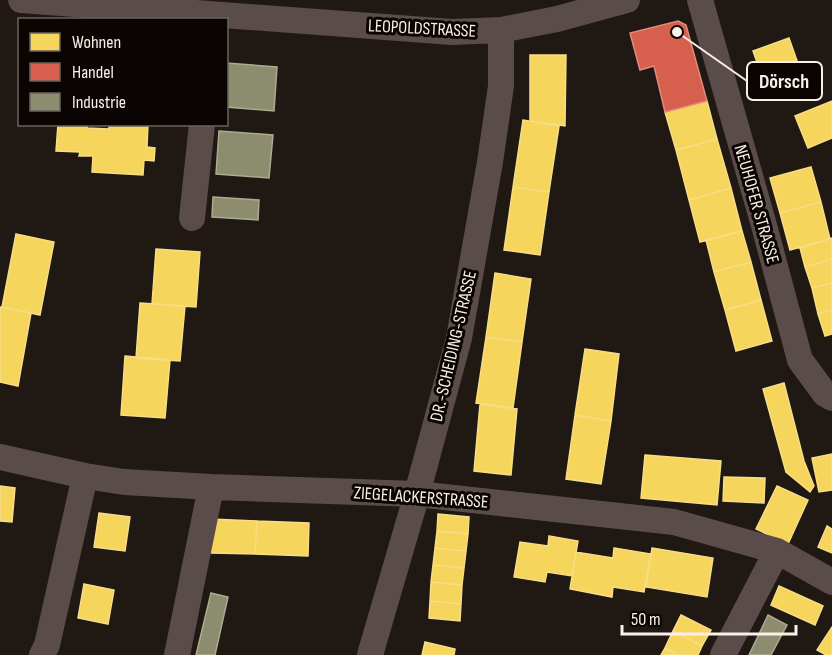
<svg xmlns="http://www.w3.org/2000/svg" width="832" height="655" viewBox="0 0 832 655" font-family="'Sofia Sans Condensed',sans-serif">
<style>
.homes{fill:#f6d55c;stroke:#f7dd86;stroke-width:1.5}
.shops{fill:#d6604d;stroke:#e18b7c;stroke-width:1.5}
.industry{fill:#8c8c6e;stroke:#adaa93;stroke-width:1.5}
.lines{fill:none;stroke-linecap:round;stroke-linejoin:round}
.minor{stroke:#5a4c4b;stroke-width:26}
.labels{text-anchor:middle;stroke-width:6;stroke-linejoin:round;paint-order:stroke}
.street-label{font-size:18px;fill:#faf0e9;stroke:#0a0502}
.leader{fill:none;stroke:#faf0e9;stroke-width:2}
.callout-dot{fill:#faf0e9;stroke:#0a0502;stroke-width:2}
.callout{fill:#0a0502;stroke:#faf0e9;stroke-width:2}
.callout-label{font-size:20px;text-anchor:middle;font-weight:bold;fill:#faf0e9}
</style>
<rect width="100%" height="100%" fill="#1f1813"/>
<!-- homes -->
<path class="homes" d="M789,38L801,72L765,85L753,51Z
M530,55H566L565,126L530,121Z
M707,101L717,139L676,150L665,112Z
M832,101V138L808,148L795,116Z
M523,120L559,126L549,192L513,187Z
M58,124H87V128L109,129V124H148L147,147L155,148L154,161L144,160L143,175L92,172L93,156H79L80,152L56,151Z
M717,139L731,188L689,200L676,150Z
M811,167L821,202L780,213L770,178Z
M513,187L549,192L540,255L504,250Z
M731,188L742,231L700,242L689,200Z
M821,202L830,239L790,250L780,213Z
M742,231L751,262L714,272L706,240Z
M16,234L54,242L40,315L2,307Z
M832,238V259L805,267L800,248Z
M156,249L200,252L196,307L152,304Z
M832,259V283L812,288L805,267Z
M751,262L761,300L725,310L714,272Z
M495,273L531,279L522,342L486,337Z
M832,283V310L818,314L812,288Z
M761,300L772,341L736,351L725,310Z
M140,303L185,306L180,361L136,358Z
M0,307L31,313L18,386L0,382Z
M832,310V334L825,336L818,314Z
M486,337L522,342L513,408L476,403Z
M585,349L619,354L611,421L575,415Z
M125,356L170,360L165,418L121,415Z
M784,383L804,461L814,486L810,492L786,472L763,389Z
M480,404L517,409L511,475L474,471Z
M575,415L611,421L601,484L566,479Z
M832,454V490L819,492L812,458Z
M645,455L721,461L717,505L641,498Z
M724,477L765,478L764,503L723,501Z
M0,486L15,488L12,522L0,521Z
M777,486L808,500L788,544L756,529Z
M99,513L130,517L125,551L94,547Z
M438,514L469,517L468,534L437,531Z
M211,519L257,521L255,554L211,553Z
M257,521L309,523L308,556L255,554Z
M827,526L832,529V553L818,547Z
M437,531L468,534L466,551L435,548Z
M549,536L578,541L572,576L547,572L545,582L514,577L520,542L548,546Z
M435,548L466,551L464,568L433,565Z
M614,548L651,554L644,592L613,587L612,597L570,589L576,552L613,558Z
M652,548L713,558L707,597L646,587Z
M433,565L464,568L462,585L431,582Z
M431,582L462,585L461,604L430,601Z
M84,584L114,590L108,624L78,618Z
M779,586L823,606L815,625L771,605Z
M430,601L461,604L460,621L429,618Z
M681,615L711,630L702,646L673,631Z
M832,627V655H826L817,650Z
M673,631L702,646L698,655H679L665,648Z
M425,642L455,649L454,655H422Z
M665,648L679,655H661Z"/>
<!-- shops -->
<path class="shops" d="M678,21L686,25L707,101L665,112L654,66L640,70L630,33Z"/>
<!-- industry -->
<path class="industry" d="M226,63L277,67L274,111L226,107Z
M219,131L273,135L269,178L216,174Z
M213,197L259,200L258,220L212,217Z
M211,593L228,597L215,655H196Z
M768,615L787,625L771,655H749Z"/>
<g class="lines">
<!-- minor -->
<path class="minor" d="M21,0L452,32L501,30L557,19L627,0
M700,0L765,229L800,360L825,394L832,398
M192,218L202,124
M0,457L85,476L124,482L211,487L417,494L674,522L777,551L832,582
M42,655L47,645L85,476
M177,655L211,487
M370,655L417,494L459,338L490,162L501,86V30
M723,655L777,551"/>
</g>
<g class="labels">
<!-- street labels -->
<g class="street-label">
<text transform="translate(422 28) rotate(3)" y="6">LEOPOLDSTRASSE</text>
<text transform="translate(757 204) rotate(74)" y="6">NEUHOFER STRASSE</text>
<text transform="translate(453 346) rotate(-77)" y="6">DR.-SCHEIDING-STRASSE</text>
<text transform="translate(421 497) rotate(4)" y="6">ZIEGELACKERSTRASSE</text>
</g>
</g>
<!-- callouts -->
<path class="leader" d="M677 32L747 81"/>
<circle class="callout-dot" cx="677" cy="32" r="6"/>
<rect class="callout" x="747" y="62" width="75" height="38" rx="6"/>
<g class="callout-label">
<text x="784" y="88">Dörsch</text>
</g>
<!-- legend -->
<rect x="18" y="18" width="210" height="108" fill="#0a0502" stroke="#6a635e" stroke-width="1.5"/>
<rect x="30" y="33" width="30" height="18" fill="#f6d55c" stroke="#6a635e" stroke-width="1.5"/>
<text x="72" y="48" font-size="18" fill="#faf0e9">Wohnen</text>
<rect x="30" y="63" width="30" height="18" fill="#d6604d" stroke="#6a635e" stroke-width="1.5"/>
<text x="72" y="78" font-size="18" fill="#faf0e9">Handel</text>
<rect x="30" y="93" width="30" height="18" fill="#8c8c6e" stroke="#6a635e" stroke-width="1.5"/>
<text x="72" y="108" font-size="18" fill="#faf0e9">Industrie</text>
<!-- scale -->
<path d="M622 625v9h174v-9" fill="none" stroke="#faf0e9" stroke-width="3"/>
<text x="631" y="625" font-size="18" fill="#faf0e9" stroke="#0a0502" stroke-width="4.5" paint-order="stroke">50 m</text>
</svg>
